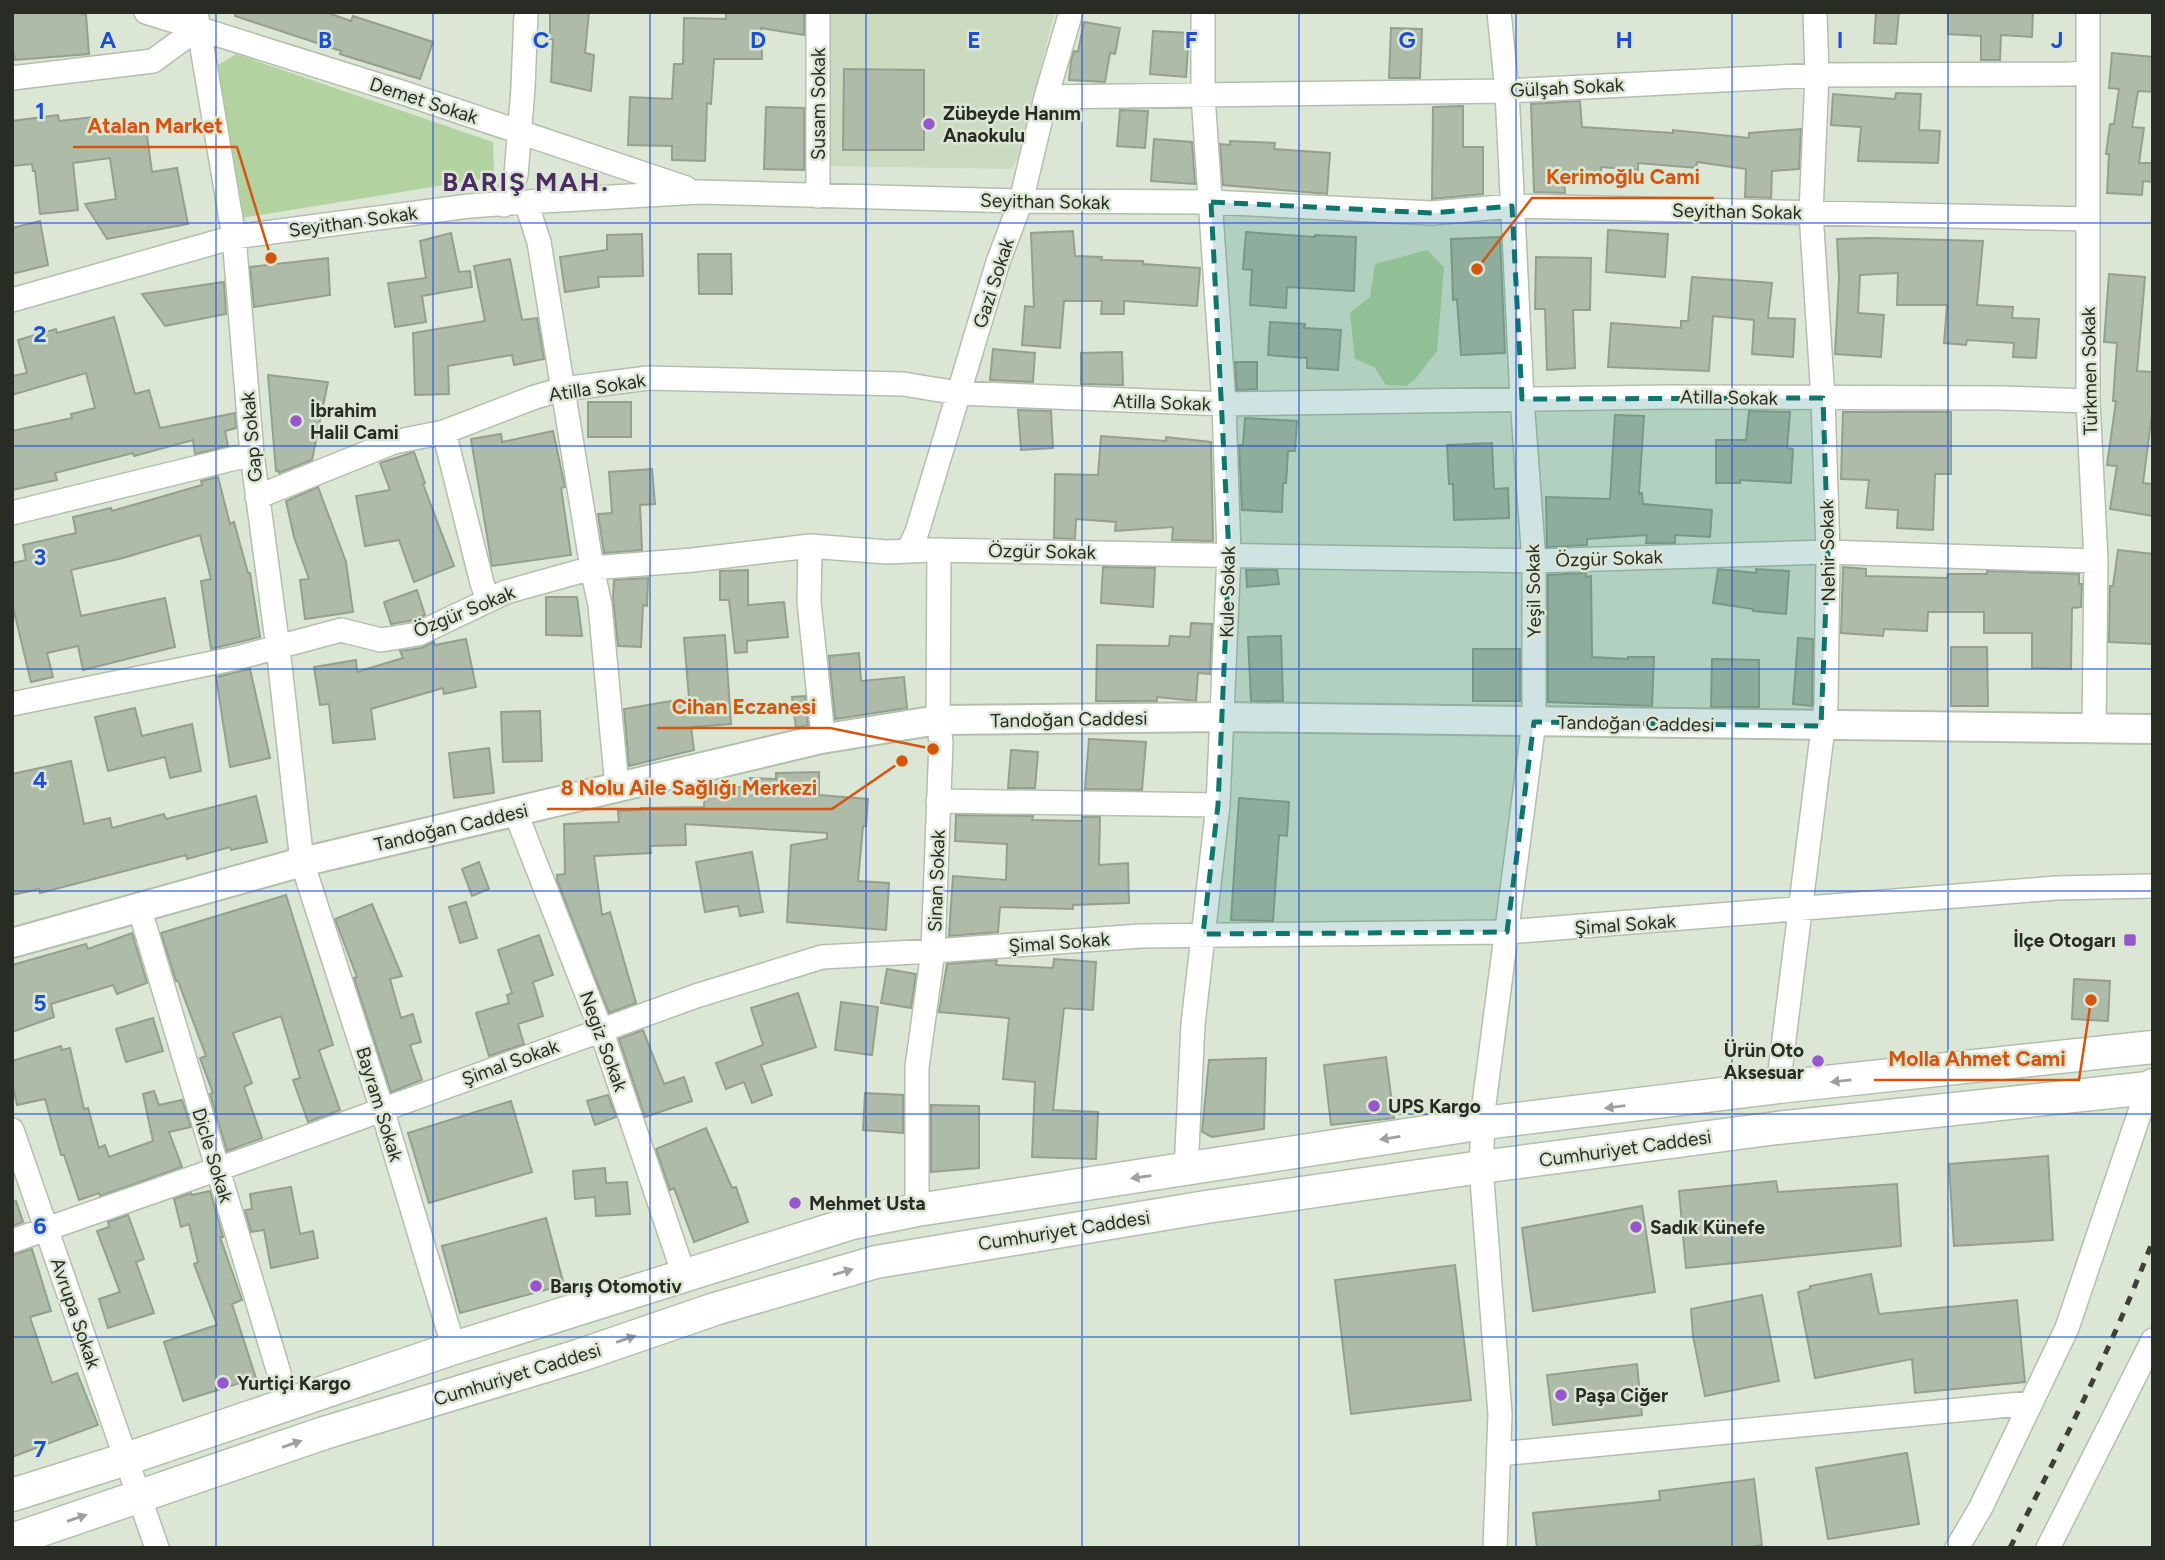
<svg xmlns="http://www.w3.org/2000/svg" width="2165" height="1560" viewBox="0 0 2165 1560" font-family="Figtree,sans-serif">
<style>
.built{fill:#cadbc2}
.green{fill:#b2d3a0}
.building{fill:#afbba9;stroke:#94a08e;stroke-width:2}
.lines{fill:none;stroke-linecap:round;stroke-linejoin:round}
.minor-casing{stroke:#b3bfad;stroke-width:26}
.tertiary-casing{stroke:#b3bfad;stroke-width:32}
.secondary-casing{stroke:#b3bfad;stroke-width:35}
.minor{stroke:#fff;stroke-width:23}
.tertiary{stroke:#fff;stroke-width:28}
.secondary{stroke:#fff;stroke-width:32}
.rail{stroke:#3b4038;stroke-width:5;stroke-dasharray:9 9;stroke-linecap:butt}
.oneway{fill:#9ea09d}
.marked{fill:#0f766e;fill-opacity:0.2;stroke:#0f766e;stroke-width:5;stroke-dasharray:14 9;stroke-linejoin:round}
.grid{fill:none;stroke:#1d4ed8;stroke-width:2;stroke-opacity:0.55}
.poi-dot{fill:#9856cc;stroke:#dbe7d4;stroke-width:2.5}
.labels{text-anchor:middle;stroke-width:5;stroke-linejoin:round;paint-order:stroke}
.street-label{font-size:19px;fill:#282c25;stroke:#dbe7d4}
.poi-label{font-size:19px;font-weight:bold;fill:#282c25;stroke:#dbe7d4;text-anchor:start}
.district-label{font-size:26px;font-weight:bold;letter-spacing:2px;fill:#4c2c65;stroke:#dbe7d4}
.grid-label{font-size:23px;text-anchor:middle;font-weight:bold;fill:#1d4ed8;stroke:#dbe7d4;stroke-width:5;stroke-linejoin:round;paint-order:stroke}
.leader{fill:none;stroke:#d5540e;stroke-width:2.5}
.callout-dot{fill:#d5540e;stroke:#dbe7d4;stroke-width:2.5}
.callout-label{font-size:21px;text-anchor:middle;font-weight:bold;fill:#d5540e;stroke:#dbe7d4;stroke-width:5;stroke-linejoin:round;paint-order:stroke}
</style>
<rect width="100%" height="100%" fill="#dbe7d4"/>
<!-- built -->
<path class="built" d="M831,12H1055L1033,97L1024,151L1011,169L827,166Z"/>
<!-- green -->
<path class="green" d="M236,54L493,142L494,177L241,218L218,65Z
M1427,250L1444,267L1437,351L1416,378L1407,386L1386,385L1374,367L1355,359L1350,313L1370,297L1375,264Z"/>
<!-- building -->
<path class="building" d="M12,12H76L86,15L89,54L15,60L12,45Z
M235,12H325L351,21L353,16L433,42L420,79L340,54L341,51L235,16Z
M550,12H589L585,53L594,55L591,91L551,82L553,39H550Z
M804,12V35L761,28L762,59H714L711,104L707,103L705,161L672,160V146L628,145L630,97L672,99L674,64H683L684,18L726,19V13Z
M1876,12H1899L1896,44L1874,43Z
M1948,12H2033L2032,37L2001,35L2000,60H1981V36L1948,34Z
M1084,22L1120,28L1115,54L1110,53L1105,82L1069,80L1071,61L1074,51L1078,52Z
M1391,28L1422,29L1420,78H1389Z
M1153,31L1189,33L1186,77L1150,74Z
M2112,53L2153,57V92L2138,91L2132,127L2144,128L2139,163H2153V182L2143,181L2142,195L2107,193L2109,154H2106L2110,124H2114L2119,89L2109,88Z
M844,69L924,70V150H843Z
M1896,93L1921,94L1919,130L1940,131L1938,163L1858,161L1861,127L1831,125L1833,94L1895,99Z
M1580,101L1582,127L1673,133V130L1749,138V133L1801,129L1799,169L1772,171L1771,198L1745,197L1746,169L1697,162L1696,168L1638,163V170L1601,167V171L1564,174L1565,193L1534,192L1531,104Z
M1463,106V147H1483V194L1432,199L1433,107Z
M766,107L804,108V170L764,169Z
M1120,110L1148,111L1145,148L1117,146Z
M58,115L59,121L93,117L94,128L145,121L152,172L177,168L188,224L107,239L85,204L116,199L110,158L73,163L78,210L40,214L35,171H33L32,164L12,166V121Z
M1154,139L1192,142L1195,184L1151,181Z
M1230,141L1275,143L1274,149L1330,153L1327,194L1223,185L1220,144L1230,145Z
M40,221L48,265L12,274V228Z
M1608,230L1668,234L1665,277L1606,272Z
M1073,231L1075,256L1102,257L1101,260L1143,261V264L1200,268L1197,306L1124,301V314H1101L1102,301H1064L1060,348L1022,345L1025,306L1034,307L1031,233Z
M1246,232L1315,237V235L1356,237L1354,291L1287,287L1286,308L1250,305L1252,270L1243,269Z
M451,233L459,272L470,271L472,287L422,296L426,322L395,327L388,283L426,278L420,241Z
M642,234L643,276L598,277L599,287L565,292L560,257L607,250V235Z
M1500,237L1505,353L1461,355L1457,299L1453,300L1451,239Z
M1870,238L1983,241L1977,305L2013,307L2012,318L2039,319L2036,358L2013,357L2014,343L1967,340L1966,345L1944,343L1947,305H1897L1898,273L1860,275L1858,313L1884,315L1881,357L1835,354L1839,278L1837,239Z
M698,254H731L732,294H699Z
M1536,257L1591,258L1590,310H1573L1575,368L1547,370L1545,309H1535Z
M328,258L330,295L254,307L250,267Z
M510,259L522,320L537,318L544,359L514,365L512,355L448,366L449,394L415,395L413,333L485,321L474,266Z
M2109,274L2145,277L2137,371L2153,372V406L2143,483L2153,484V516L2110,509L2117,466L2107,465L2116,401H2113L2117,343L2104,342Z
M1692,277L1772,283L1768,318L1795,319L1793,357L1752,354L1754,320L1713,316L1709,371L1608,367L1611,323L1681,328V321H1688Z
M224,282L226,314L165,326L142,294Z
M114,317L135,394L149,390L160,428L235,413L236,428L225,431L228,446L195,454L193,440L134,456L133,453L55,473L57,480L12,490V431L72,418L71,414L95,408L86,373L12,395V376L27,373L18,340L56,329L57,333Z
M1270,322L1305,324L1304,328L1341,330L1338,370L1307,368V358L1268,355Z
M993,349L1035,353L1033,382L990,380Z
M1122,352L1123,385L1081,384V353Z
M1235,362H1257V389L1237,390Z
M268,375L328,382L312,460L279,473L278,470L276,471Z
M588,402H631V437H588Z
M1018,410L1051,411L1053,448L1021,450Z
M1749,411L1790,412L1787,448L1793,449L1791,483L1740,480V483H1716V440H1746Z
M1843,412H1951V474H1935L1933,530L1897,528L1898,510L1866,508L1869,480L1841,479Z
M1615,415L1644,416L1639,494L1642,493L1643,504L1712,510L1710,537L1675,535V543H1646L1647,535L1587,539V545L1547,547L1546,497L1610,499Z
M1245,418L1297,421L1295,451H1288L1286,483H1283L1282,512L1242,510L1239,445H1243Z
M553,431L565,487L561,488L571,555L492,566L471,439L501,434L502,442Z
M1101,436L1166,441V437L1211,442L1213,541L1172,540L1173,527L1115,531L1116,522L1076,519L1075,539L1054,538L1055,474L1098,475Z
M1492,443L1494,489L1508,488L1509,518L1454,520L1453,484H1449L1447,445Z
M414,452L425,483L423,484L454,566L414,582L399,540L365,546L356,496L390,490L380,463Z
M652,469L655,504L640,505L642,550L604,553L598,514L612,513L609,472Z
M218,477L230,524L234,522L248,573H250L260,637L211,649L201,581L211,579L200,535L123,558L71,570L81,616L165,598L175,647L83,670L78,646L47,653L53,677L31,682L12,603V563L26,560L23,545L76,533L73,517L111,508L112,511L202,485L201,481Z
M318,487L346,562L353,612L305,619L300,580L309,579L294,537L286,501Z
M2118,550L2153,554V644L2109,642L2110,586H2113Z
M1103,567L1155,568L1153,607L1101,603Z
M1843,567L1866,569V576L1947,578L1948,574H1987V571L2079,574V584H2082L2081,607L2072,608L2071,669L2032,668V633H1984V612H1928L1927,631L1884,629L1883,636L1841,633Z
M1718,569L1756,573V569L1789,571L1786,614L1753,611V609L1713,603Z
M748,570V605L784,602L788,637L747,641V652L735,653L729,600H720V571Z
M1246,570H1277L1279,584L1247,587Z
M1586,573V577L1591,576L1592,657L1628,659V657H1654L1652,706L1548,702V575Z
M648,578L647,606L643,605L641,647L618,646L613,598L614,580Z
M417,590L425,615L414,620L391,624L384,602Z
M546,597H577L582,636L546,635Z
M1191,623L1212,624L1210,674L1198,673L1196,701L1157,697V701H1096L1097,645L1169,646L1170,636L1190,637Z
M725,635L731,724L691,727L694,750L629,766L624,709L689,698L684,638Z
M1281,636L1283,701H1251L1248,637Z
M1798,638L1813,639L1812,706L1793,704Z
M466,639L476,687L444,694L443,688L371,709L375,739L333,743L329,704L320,705L314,667L356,660L357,672L403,658L400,651L421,648L434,642L435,645Z
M1951,647H1987L1988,706H1951Z
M1473,649H1520V701H1473Z
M859,653L861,681L904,677L907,708L835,719L829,656Z
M1712,659L1759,660V707H1711Z
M250,669L270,758L230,767L216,677Z
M805,696L808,725L796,728L792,697Z
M135,708L142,736L192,724L201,771L170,778L165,757L108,771L95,717Z
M540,711L542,761L503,762L501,712Z
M1089,739L1146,742L1142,790L1085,789Z
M489,748L494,793L454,798L449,753Z
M1011,750L1038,752L1035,788H1008Z
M71,761L84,824L110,818L112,828L164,814L166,819L256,796L267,842L231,850L230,847L187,859L186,855L40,893L39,889L12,895V774Z
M819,772V795L868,799L866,826H863L858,881L889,883L886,930L787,922L791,845L827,839V833L685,824L686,845L650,846L651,853L594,856L602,915L610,912L636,1003L609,1013L557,880V875L565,874L564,824L619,822L618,811L641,810V808L704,807L705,785L750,788V778L776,779V773Z
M1239,798L1289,802L1287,836L1279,835L1273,921L1231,920Z
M956,815L1033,816L1032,820L1082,821V817H1100L1099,865L1128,863L1129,903L1073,905V909L1000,907L998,932L949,936L953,876L1006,880L1007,844L955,841Z
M752,852L763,912L740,916L738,906L705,912L696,862Z
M479,862L489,889L472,896L462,869Z
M286,895L333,1045L319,1050L340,1110L308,1122L293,1080L300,1078L281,1016L233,1033L252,1083L244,1087L262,1138L227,1151L210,1094L213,1093L200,1058L206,1056L178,981H176L161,933Z
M466,902L477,938L460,943L449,907Z
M372,904L402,976L390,979L401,1018L413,1014L421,1042L410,1045L422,1080L391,1092L354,978L357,977L335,919Z
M132,933L147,983L117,994L113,985L51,1004L54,1017L12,1032V965L86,944L88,949Z
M539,935L553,975L533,982L543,1016L518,1024L524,1044L489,1056L476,1013L509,1003L507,995L512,993L498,950Z
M1054,959L1096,962L1093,1010L1064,1008L1053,1110L1098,1112L1096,1159L1032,1157L1035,1082L1003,1079L1009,1018L939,1012L947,964L997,960L996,965L1053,968Z
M887,969L916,974L911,1008L881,1003Z
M2074,979L2110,981L2108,1021L2072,1019Z
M798,993L816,1047L761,1065L772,1095L752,1103L744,1082L726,1089L716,1063L763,1045L751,1008Z
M841,1002L878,1007L872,1055L835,1050Z
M153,1018L163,1051L126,1062L116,1029Z
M643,1030L664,1084L684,1077L692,1101L645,1117L619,1039Z
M61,1046L62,1050L70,1048L84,1109L88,1108L99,1148L105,1145L109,1157L153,1141L143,1094L154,1091L159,1105L182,1100L191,1127L169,1132L182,1167L100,1196L99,1193L79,1200L64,1155H61L45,1099L17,1105L12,1082V1061Z
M1386,1057L1394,1118L1331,1125L1324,1065Z
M1266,1058L1264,1129L1212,1137L1202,1132L1209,1060Z
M865,1093L903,1095V1133L863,1130Z
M608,1095L616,1117L595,1125L587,1101Z
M511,1101L532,1172L429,1203L408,1133Z
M931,1105L979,1106V1168L931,1172Z
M706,1128L732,1188L736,1187L748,1222L694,1242L674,1188L670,1190L656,1149Z
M2048,1156L2053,1240L1954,1246L1949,1164Z
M605,1168L606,1183L627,1182L630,1214L596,1216L595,1197L575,1199L573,1171Z
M1776,1181L1778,1192L1897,1184L1901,1246L1686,1268L1679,1191Z
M291,1187L300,1234L313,1231L318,1258L271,1268L264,1230L251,1232L245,1210L252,1209L250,1194Z
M210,1191L223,1237H220L242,1300L232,1304L256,1378L183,1401L164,1342L217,1325L194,1264L198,1262L189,1224L181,1227L174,1199L191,1193L192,1195Z
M16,1201L23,1222L12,1226V1202Z
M1642,1206L1655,1292L1533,1311L1522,1228Z
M128,1215L144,1259L136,1262L154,1313L108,1328L99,1299L120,1292L97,1231L109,1227L108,1222Z
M546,1218L564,1285L460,1313L442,1246Z
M32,1249L51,1311L30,1317L52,1383L77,1373L98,1425L12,1457V1255Z
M1455,1265L1471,1400L1351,1414L1335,1280Z
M1871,1274L1879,1314L2017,1300L2025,1382L1915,1393L1912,1359L1815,1378L1798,1292L1810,1289V1286Z
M1762,1295L1779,1381L1705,1396L1693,1336L1691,1309Z
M1637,1364L1642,1415L1553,1425L1547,1375Z
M1907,1453L1919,1524L1828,1539L1816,1468Z
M1754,1479L1762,1545L1740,1548H1537L1533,1513L1660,1500L1659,1491Z"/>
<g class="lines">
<!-- minor casing -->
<g class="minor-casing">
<path id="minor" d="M146,12L407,94L686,188
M196,12L234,237L252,454L278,648L302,862L382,1109L454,1348
M2088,12V401L2096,561L2094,729
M12,78L153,61L198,28
M1046,97L1507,91L1817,75L2070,74L2088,72
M818,196V12
M526,202L539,242L592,568L600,605L617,787
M504,205L516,175L523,88L526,12
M12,300L234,237L469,206L526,202L699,192L1021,201L1211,202L1432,213L1512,206L2088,219
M444,432L482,583L488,600
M257,497L394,442L444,432L535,397L563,389L648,378L903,384L958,393L1224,404L1669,397L2002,398L2088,401
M12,513L252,454
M810,546L809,602L822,726L821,739
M908,551L917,532L998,262L1021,201L1046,97L1071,12
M12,704L237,658L341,630L381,640L418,634L506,592L592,568L693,560L810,546L887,552L930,550L1534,561L1828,552L2096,561
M938,801L1218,805
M515,811L601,1030L684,1275
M139,907L288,1403
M1778,1087L1826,704L1828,552L1823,398L1811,213L1817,75L1815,12
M12,1130L157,1548
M1186,1171L1193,1024L1218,805L1229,554L1224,404L1203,95V12
M917,1210V1067L933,951L941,742L938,720L939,550
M12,1241L255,1156L696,996L822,957L933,951L1141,936L1507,932L2056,888L2153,886
M1499,1454L2031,1403
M1495,1548L1500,1414L1481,1167L1484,1104L1534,722V561L1522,399L1507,91L1499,12
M1957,1548L1981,1507L2067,1328L2148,1088
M2048,1548L2153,1340"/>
</g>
<!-- tertiary casing -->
<g class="tertiary-casing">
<path id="tertiary" d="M12,943L302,862L821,739L938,720L1223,717L2153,729"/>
</g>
<!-- secondary casing -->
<g class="secondary-casing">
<path id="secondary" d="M12,1495L126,1459L454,1348L852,1223L917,1210L1484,1123L1778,1087L2153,1047
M12,1540L324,1433L578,1356L715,1309L876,1262L1206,1207L1481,1167L1777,1128L2148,1088L2153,1085"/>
</g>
<!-- minor -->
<use href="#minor" class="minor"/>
<!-- tertiary -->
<use href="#tertiary" class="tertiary"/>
<!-- secondary -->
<use href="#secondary" class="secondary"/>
<!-- rail -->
<path class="rail" d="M2010,1548C2061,1447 2113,1346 2153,1240"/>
</g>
<!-- one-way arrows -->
<defs><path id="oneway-solid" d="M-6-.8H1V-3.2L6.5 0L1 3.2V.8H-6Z" transform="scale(1.75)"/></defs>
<g class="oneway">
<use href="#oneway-solid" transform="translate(1841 1081) rotate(174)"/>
<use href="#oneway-solid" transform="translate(1615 1107) rotate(173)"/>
<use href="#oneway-solid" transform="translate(1390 1138) rotate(171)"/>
<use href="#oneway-solid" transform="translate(1141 1177) rotate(172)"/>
<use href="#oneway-solid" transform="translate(843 1272) rotate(-16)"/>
<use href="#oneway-solid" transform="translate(626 1339) rotate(-19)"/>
<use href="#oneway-solid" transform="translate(292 1444) rotate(-19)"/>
<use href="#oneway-solid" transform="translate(77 1518) rotate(-19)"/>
</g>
<!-- marked area -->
<path class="marked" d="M1211,202L1432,213L1512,206L1522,399L1823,398L1828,552L1821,726L1534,722L1507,932L1203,934L1218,805L1229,554Z"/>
<!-- grid -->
<path class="grid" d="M216,12V1548M433,12V1548M650,12V1548M866,12V1548M1082,12V1548M1299,12V1548M1516,12V1548M1732,12V1548M1948,12V1548M12,223H2153M12,446H2153M12,669H2153M12,891H2153M12,1114H2153M12,1337H2153"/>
<!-- markers -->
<g class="poi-dot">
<circle cx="929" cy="124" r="7"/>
<circle cx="296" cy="421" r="7"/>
<rect x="2123" y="933" width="14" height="14" rx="3.5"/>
<circle cx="1818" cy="1061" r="7"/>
<circle cx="1374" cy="1106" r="7"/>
<circle cx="795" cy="1203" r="7"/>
<circle cx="1636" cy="1227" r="7"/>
<circle cx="536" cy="1286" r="7"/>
<circle cx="223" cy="1383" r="7"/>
<circle cx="1561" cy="1395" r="7"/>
</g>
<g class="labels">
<!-- street labels -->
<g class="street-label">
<text transform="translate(1567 87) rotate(-3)" y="7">Gülşah Sokak</text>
<text transform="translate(424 100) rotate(18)" y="7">Demet Sokak</text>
<text transform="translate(818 104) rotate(-90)" y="7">Susam Sokak</text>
<text transform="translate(1045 201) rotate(1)" y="7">Seyithan Sokak</text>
<text transform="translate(1737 211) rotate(1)" y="7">Seyithan Sokak</text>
<text transform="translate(353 221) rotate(-8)" y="7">Seyithan Sokak</text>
<text transform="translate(993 283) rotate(-72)" y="7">Gazi Sokak</text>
<text transform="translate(2089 371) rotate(-91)" y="7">Türkmen Sokak</text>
<text transform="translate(597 387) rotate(-9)" y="7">Atilla Sokak</text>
<text transform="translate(1729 397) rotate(1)" y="7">Atilla Sokak</text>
<text transform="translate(1162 402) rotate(2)" y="7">Atilla Sokak</text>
<text transform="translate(251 437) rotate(-95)" y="7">Gap Sokak</text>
<text transform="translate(1042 551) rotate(1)" y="7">Özgür Sokak</text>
<text transform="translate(1827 551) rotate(-91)" y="7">Nehir Sokak</text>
<text transform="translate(1609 558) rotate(-2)" y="7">Özgür Sokak</text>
<text transform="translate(1533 591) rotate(-91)" y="7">Yeşil Sokak</text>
<text transform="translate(1227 592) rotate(-89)" y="7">Kule Sokak</text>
<text transform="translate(464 611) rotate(-22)" y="7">Özgür Sokak</text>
<text transform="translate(1069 719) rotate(-1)" y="7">Tandoğan Caddesi</text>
<text transform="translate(1636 723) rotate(1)" y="7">Tandoğan Caddesi</text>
<text transform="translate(451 827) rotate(-13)" y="7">Tandoğan Caddesi</text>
<text transform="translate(936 881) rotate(-88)" y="7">Sinan Sokak</text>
<text transform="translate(1625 924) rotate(-4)" y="7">Şimal Sokak</text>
<text transform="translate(1059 942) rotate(-4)" y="7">Şimal Sokak</text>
<text transform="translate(604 1041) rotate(70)" y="7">Negiz Sokak</text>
<text transform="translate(510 1062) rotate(-20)" y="7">Şimal Sokak</text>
<text transform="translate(380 1104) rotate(73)" y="7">Bayram Sokak</text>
<text transform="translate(1625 1148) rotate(-8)" y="7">Cumhuriyet Caddesi</text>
<text transform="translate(213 1155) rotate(73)" y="7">Dicle Sokak</text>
<text transform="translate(1064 1230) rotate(-9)" y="7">Cumhuriyet Caddesi</text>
<text transform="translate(76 1313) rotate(71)" y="7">Avrupa Sokak</text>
<text transform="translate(517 1374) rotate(-17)" y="7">Cumhuriyet Caddesi</text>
</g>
<!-- poi labels -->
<g class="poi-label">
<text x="943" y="120">Zübeyde Hanım<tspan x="943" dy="22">Anaokulu</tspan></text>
<text x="310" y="417">İbrahim<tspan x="310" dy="22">Halil Cami</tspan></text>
<text x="2116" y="947" text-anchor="end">İlçe Otogarı</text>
<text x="1804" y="1057" text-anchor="end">Ürün Oto<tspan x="1804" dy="22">Aksesuar</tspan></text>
<text x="1388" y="1113">UPS Kargo</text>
<text x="809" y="1210">Mehmet Usta</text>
<text x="1650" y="1234">Sadık Künefe</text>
<text x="550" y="1293">Barış Otomotiv</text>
<text x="237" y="1390">Yurtiçi Kargo</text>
<text x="1575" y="1402">Paşa Ciğer</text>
</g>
<!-- district labels -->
<g class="district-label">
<text x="526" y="191">BARIŞ MAH.</text>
</g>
</g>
<g class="grid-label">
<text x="108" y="48">A</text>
<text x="325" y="48">B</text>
<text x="541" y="48">C</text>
<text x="758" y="48">D</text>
<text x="974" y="48">E</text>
<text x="1191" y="48">F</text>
<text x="1407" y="48">G</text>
<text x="1624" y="48">H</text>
<text x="1840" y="48">I</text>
<text x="2057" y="48">J</text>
<text x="40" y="119">1</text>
<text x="40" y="342">2</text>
<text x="40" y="565">3</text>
<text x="40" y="788">4</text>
<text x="40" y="1011">5</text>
<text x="40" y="1234">6</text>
<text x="40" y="1457">7</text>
</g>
<!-- callouts -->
<path class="leader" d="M271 258L237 147H73M1477 269L1532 198H1714M933 749L830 728H657M902 761L832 809H547M2091 1000L2079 1080H1874"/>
<g class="callout-dot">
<circle cx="271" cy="258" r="7"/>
<circle cx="1477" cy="269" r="7"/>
<circle cx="933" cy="749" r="7"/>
<circle cx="902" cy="761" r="7"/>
<circle cx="2091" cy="1000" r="7"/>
</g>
<g class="callout-label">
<text x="155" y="133">Atalan Market</text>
<text x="1623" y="184">Kerimoğlu Cami</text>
<text x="744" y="714">Cihan Eczanesi</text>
<text x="689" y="795">8 Nolu Aile Sağlığı Merkezi</text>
<text x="1977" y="1066">Molla Ahmet Cami</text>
</g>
<!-- border -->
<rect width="2165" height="1560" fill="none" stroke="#282c25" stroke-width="28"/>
</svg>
